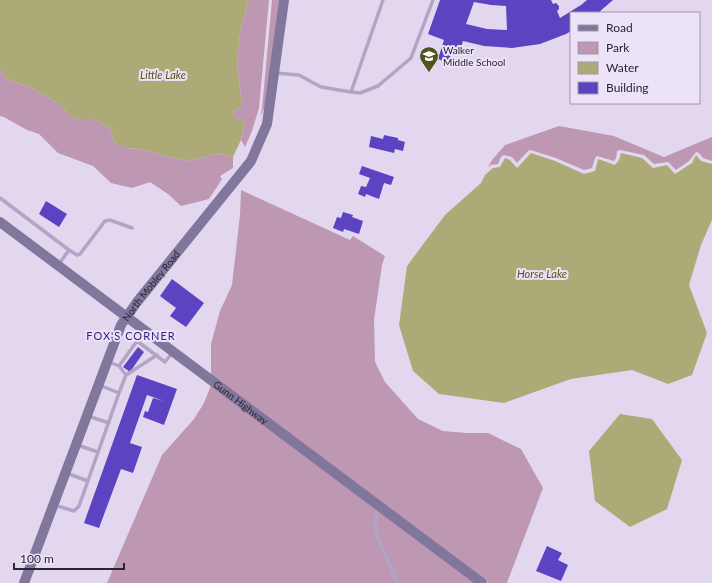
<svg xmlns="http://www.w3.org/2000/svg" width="712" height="583" viewBox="0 0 712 583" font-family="Lato,sans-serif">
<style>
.green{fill:#be98b3}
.water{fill:#acab77}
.building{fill:#5b43c2;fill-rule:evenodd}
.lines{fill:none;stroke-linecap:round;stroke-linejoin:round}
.lane{stroke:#b2a4c7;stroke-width:3.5}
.secondary{stroke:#81769b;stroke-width:10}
.labels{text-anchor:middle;stroke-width:4;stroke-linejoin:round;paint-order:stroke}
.poi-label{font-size:10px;fill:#292533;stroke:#ede3f8;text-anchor:start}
.street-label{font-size:10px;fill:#292533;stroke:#ede3f8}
.water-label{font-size:11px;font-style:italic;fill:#52531d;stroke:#ede3f8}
.neighbourhood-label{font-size:11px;letter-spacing:1px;fill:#32217f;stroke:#ede3f8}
</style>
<rect width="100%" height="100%" fill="#e3d7f0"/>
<!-- green -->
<path class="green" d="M249,0H269L259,108L252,131L245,147L241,140L245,121L235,118L233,111L242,106L237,63L241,26Z
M272,0H279L265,106L260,117L262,109Z
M0,69L7,79L34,89L58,103L72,117L80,119H95L110,129L115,143L127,148L141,149L166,156L191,161L217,153L233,157V168L220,176L222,179L209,199L181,206L168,194L150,182L132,188L111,183L93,166L58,153L39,134L27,130L4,117L0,116Z
M559,126L614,136L664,157L712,137V161L703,158L699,153L696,152L689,161L676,170L668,162L654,164L644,155L620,150L617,151L616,158L614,161L597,156L595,158L592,168L584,170L556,158L530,150L528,151L517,163L512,157L504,155L501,157L498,164L491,165L488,167L492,160L505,145Z
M241,190L350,240L353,236L385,256L382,265L374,320L375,362L385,382L418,419L443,431L467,433H488L521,449L543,488L507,583H489L211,375V344L220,311L232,285L240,215Z
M211,385L476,583H107L162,455L194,419L204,403Z"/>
<!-- water -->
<path class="water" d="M0,0H249L241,26L237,63L242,106L233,111L235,118L245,121L241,140L233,157L217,153L191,161L166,156L141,149L127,148L115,143L110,129L95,119H79L72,117L58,103L34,89L7,79L0,69Z
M531,153L555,161L584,174L595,171L598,159L615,165L619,160L621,153L642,158L653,168L667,165L675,174L692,163L696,155L701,161L712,164V220L701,245L689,285L707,333L692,375L668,384L632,370L571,379L504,403L439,394L413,371L399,325L407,266L445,215L481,183L485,175L493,168L500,167L505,158L510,160L517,168Z
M620,414L652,419L682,460L667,509L630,527L595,501L589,451Z"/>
<!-- building -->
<path class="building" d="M440,0H551L553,4L556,3L559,6V9L557,11L560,18L581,5L587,0H613L598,13H571V31L566,34L540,44L512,48L484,46L463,41L460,51L453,49L448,63L438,59L444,40L428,34ZM474,2L491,5L506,6L507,30L487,29L466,24Z
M384,135L398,138V140L405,142L403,151L395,149L394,153L369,147L371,136L383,139Z
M362,166L394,177L391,185L384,183L379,199L366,194L365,197L358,194L361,186L366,187L370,178L359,174Z
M46,201L67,214L59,227L39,214Z
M343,212L353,215L352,217L363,221L359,234L344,229L343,232L333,228L337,217L341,218Z
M172,279L204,303L186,327L170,316L176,308L160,296Z
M138,347L144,352L130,372L123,367Z
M137,375L177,389L164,425L143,417L145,411L148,412L153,398L164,401L147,395L130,443L142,447L133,473L121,469L99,528L84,523Z
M547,546L562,553L558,560L568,565L561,581L536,571Z"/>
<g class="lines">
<!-- lane -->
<path class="lane" d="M383,0L351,92L360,93L378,86L411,58L433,0
M275,73L299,75L321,87L351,92
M0,198L69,250L59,264
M69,250L77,255L80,254L105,221L110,220L132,228
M109,362L119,366L126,375L119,393
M119,366L137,341L165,362L172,353
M126,375L157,355
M88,416L109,423
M77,445L98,452
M66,473L88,481
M54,505L74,511L79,506L119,393L99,385
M378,507L375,521L377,537L398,583"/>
<!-- secondary -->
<g class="secondary">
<path id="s1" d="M0,222L482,583"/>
<path id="s2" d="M24,583L121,325L137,302L251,161L267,124L284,0"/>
</g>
</g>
<!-- icons -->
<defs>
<g id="school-pin" transform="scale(1)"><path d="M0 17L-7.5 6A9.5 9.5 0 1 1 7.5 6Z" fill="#52531d" stroke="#ede3f8"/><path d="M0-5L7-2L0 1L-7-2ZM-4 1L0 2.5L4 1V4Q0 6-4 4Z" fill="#fff"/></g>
</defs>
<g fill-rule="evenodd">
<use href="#school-pin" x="429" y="56"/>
</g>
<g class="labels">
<!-- poi labels -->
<g class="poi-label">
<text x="443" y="54">Walker<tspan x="443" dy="12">Middle School</tspan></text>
</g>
<!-- street labels -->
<g class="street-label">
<text dy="4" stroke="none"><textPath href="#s2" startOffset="325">North Mobley Road</textPath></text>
<text dy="4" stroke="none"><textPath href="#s1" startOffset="301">Gunn Highway</textPath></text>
</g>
<!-- water labels -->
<g class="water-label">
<text x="163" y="79">Little Lake</text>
<text x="542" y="278">Horse Lake</text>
</g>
<!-- neighbourhood labels -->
<g class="neighbourhood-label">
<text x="131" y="340">FOX'S CORNER</text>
</g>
</g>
<!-- legend -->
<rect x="570" y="12" width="130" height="92" fill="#ede3f8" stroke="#9f97a9"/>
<rect x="578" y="25" width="20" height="6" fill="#81769b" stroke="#9f97a9"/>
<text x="606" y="32" font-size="12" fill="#292533">Road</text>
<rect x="578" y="42" width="20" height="12" fill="#be98b3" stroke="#9f97a9"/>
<text x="606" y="52" font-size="12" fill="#292533">Park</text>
<rect x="578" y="62" width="20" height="12" fill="#acab77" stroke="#9f97a9"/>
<text x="606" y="72" font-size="12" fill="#292533">Water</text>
<rect x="578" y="82" width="20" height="12" fill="#5b43c2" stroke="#9f97a9"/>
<text x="606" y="92" font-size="12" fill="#292533">Building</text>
<!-- scale -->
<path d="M14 563v6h110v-6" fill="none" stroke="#292533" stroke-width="2"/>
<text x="20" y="563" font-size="12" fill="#292533" stroke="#ede3f8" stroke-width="3" paint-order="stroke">100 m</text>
</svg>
